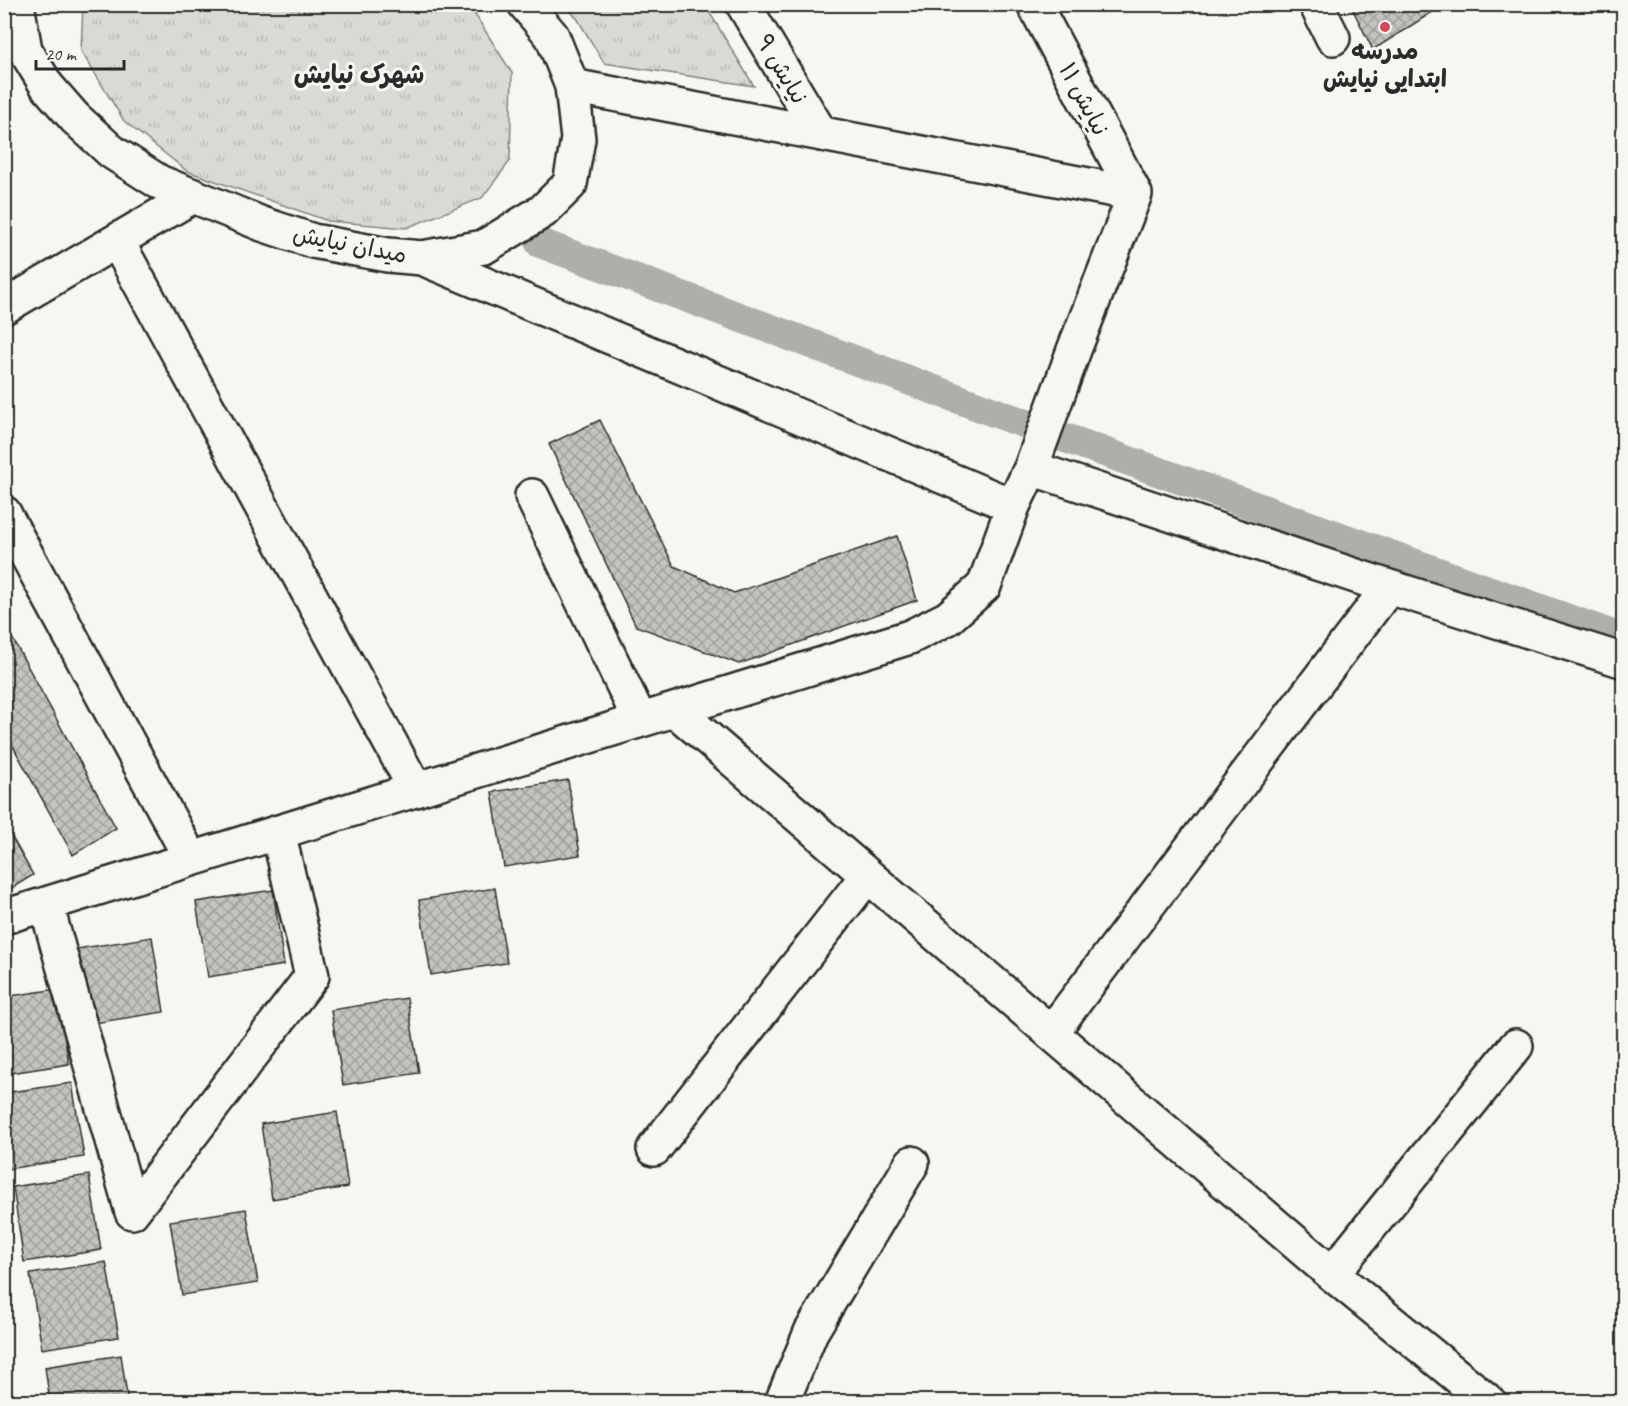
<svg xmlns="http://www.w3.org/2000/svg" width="1628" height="1406" viewBox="0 0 1628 1406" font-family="Caveat,'Playpen Sans Arabic',sans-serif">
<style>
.grass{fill:url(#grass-tufts);stroke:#828280;stroke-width:1.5}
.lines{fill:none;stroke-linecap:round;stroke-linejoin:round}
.canal{stroke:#aeaeab;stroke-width:30}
.building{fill:url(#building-cross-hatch);stroke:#2b2b2b;stroke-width:1.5}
.minor-casing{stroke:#2b2b2b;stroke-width:38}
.major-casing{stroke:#2b2b2b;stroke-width:38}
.minor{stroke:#f6f6f2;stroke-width:33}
.major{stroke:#f6f6f2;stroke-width:33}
.poi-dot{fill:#d1495b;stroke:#f6f6f2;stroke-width:2}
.labels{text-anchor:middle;stroke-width:6;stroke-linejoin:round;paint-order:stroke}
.poi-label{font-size:24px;font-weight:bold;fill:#2b2b2b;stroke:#f6f6f2}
.street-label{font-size:24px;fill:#2b2b2b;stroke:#f6f6f2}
.neighbourhood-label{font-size:26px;font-weight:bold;fill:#2b2b2b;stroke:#f6f6f2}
</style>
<defs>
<pattern id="grass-tufts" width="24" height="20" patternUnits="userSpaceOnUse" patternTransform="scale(1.5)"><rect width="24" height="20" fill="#d9d9d5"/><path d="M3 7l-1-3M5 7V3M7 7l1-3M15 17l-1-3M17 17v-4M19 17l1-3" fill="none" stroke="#babab7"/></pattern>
<pattern id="building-cross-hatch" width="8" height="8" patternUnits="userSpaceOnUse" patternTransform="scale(1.5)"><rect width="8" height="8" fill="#c3c3c0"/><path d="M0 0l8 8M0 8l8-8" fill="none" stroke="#9f9f9c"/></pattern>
</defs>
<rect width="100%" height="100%" fill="#f6f6f2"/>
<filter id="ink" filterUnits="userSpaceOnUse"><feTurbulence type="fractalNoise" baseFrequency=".0167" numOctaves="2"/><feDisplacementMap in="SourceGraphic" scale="12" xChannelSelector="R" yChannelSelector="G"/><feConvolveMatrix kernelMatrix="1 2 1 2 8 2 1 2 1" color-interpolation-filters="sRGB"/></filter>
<g filter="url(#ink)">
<!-- grass -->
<path class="grass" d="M83,5H469L512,73L510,161L482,198L406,228L328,221L187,171L124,121L81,51Z
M564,5H705L754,86L604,63L577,18Z"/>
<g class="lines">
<!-- canal -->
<path class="canal" d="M540,243L1007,417L1624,639"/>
</g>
<!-- building -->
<path class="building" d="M1350,4H1445L1373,50Z
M600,420L674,566L734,593L897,536L917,600L739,664L636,626L549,444Z
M4,623L116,828L73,855L4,730Z
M568,780L580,855L504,867L492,792Z
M4,823L33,875L4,893Z
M495,888L507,963L431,975L419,900Z
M273,890L284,965L208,977L196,902Z
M152,937L164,1012L88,1024L76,949Z
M57,989L69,1064L4,1074V997Z
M407,998L419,1073L343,1085L331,1010Z
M72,1083L84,1157L8,1169L4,1148V1093Z
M337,1112L348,1187L272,1199L261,1124Z
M89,1175L101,1250L24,1262L13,1187Z
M246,1209L258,1283L182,1295L170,1221Z
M106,1262L119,1337L42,1349L30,1274Z
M121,1355L128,1402H50L45,1367Z"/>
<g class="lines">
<!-- minor casing -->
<g class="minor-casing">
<path id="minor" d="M743,4L821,134
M1034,4L1135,194
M1316,4L1333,38
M572,86L1135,194
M117,241L416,790
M422,258L1013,506
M4,307L193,196
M1031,468L1389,587L1624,661
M532,496L640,720
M4,513L191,859
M675,710L1332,1274L1489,1402
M46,904L132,1212L312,976L278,832
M4,917L910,637L948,618L984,586L1013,506L1031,468L1074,350L1135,194
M1051,1033L1389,587
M654,1149L867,876
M1332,1274L1516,1046
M782,1402L811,1332L912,1163"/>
</g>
<!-- major casing -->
<g class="major-casing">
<path id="major" d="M17,4L25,50L47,86L75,118L112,152L159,182L262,224L313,241L388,255L422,258L484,247L543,211L570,184L578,139L572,86L552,36L525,4"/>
</g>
<!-- minor -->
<use href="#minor" class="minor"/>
<!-- major -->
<use href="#major" class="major"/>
</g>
</g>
<!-- markers -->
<circle class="poi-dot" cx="1385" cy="27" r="6"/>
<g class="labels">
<!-- poi labels -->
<g class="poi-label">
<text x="1385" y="59">مدرسه<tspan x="1385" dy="28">ابتدایی نیایش</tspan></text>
</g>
<!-- street labels -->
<g class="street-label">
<text transform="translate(782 69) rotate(59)" y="8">نیایش ۹</text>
<text transform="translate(1084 99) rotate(62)" y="8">نیایش ۱۱</text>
<text transform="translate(350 244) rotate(11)" y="8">میدان نیایش</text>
</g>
<!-- neighbourhood labels -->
<g class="neighbourhood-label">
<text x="359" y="83">شهرک نیایش</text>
</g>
</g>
<!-- margin -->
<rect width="1628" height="1406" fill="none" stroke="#f6f6f2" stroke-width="24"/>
<rect x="12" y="12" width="1604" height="1382" fill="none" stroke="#2b2b2b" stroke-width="2" filter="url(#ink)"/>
<!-- scale -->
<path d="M36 60v9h88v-9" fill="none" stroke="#2b2b2b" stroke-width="3"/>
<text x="45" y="60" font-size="18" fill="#2b2b2b" stroke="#f6f6f2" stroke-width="4.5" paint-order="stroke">20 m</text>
</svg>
